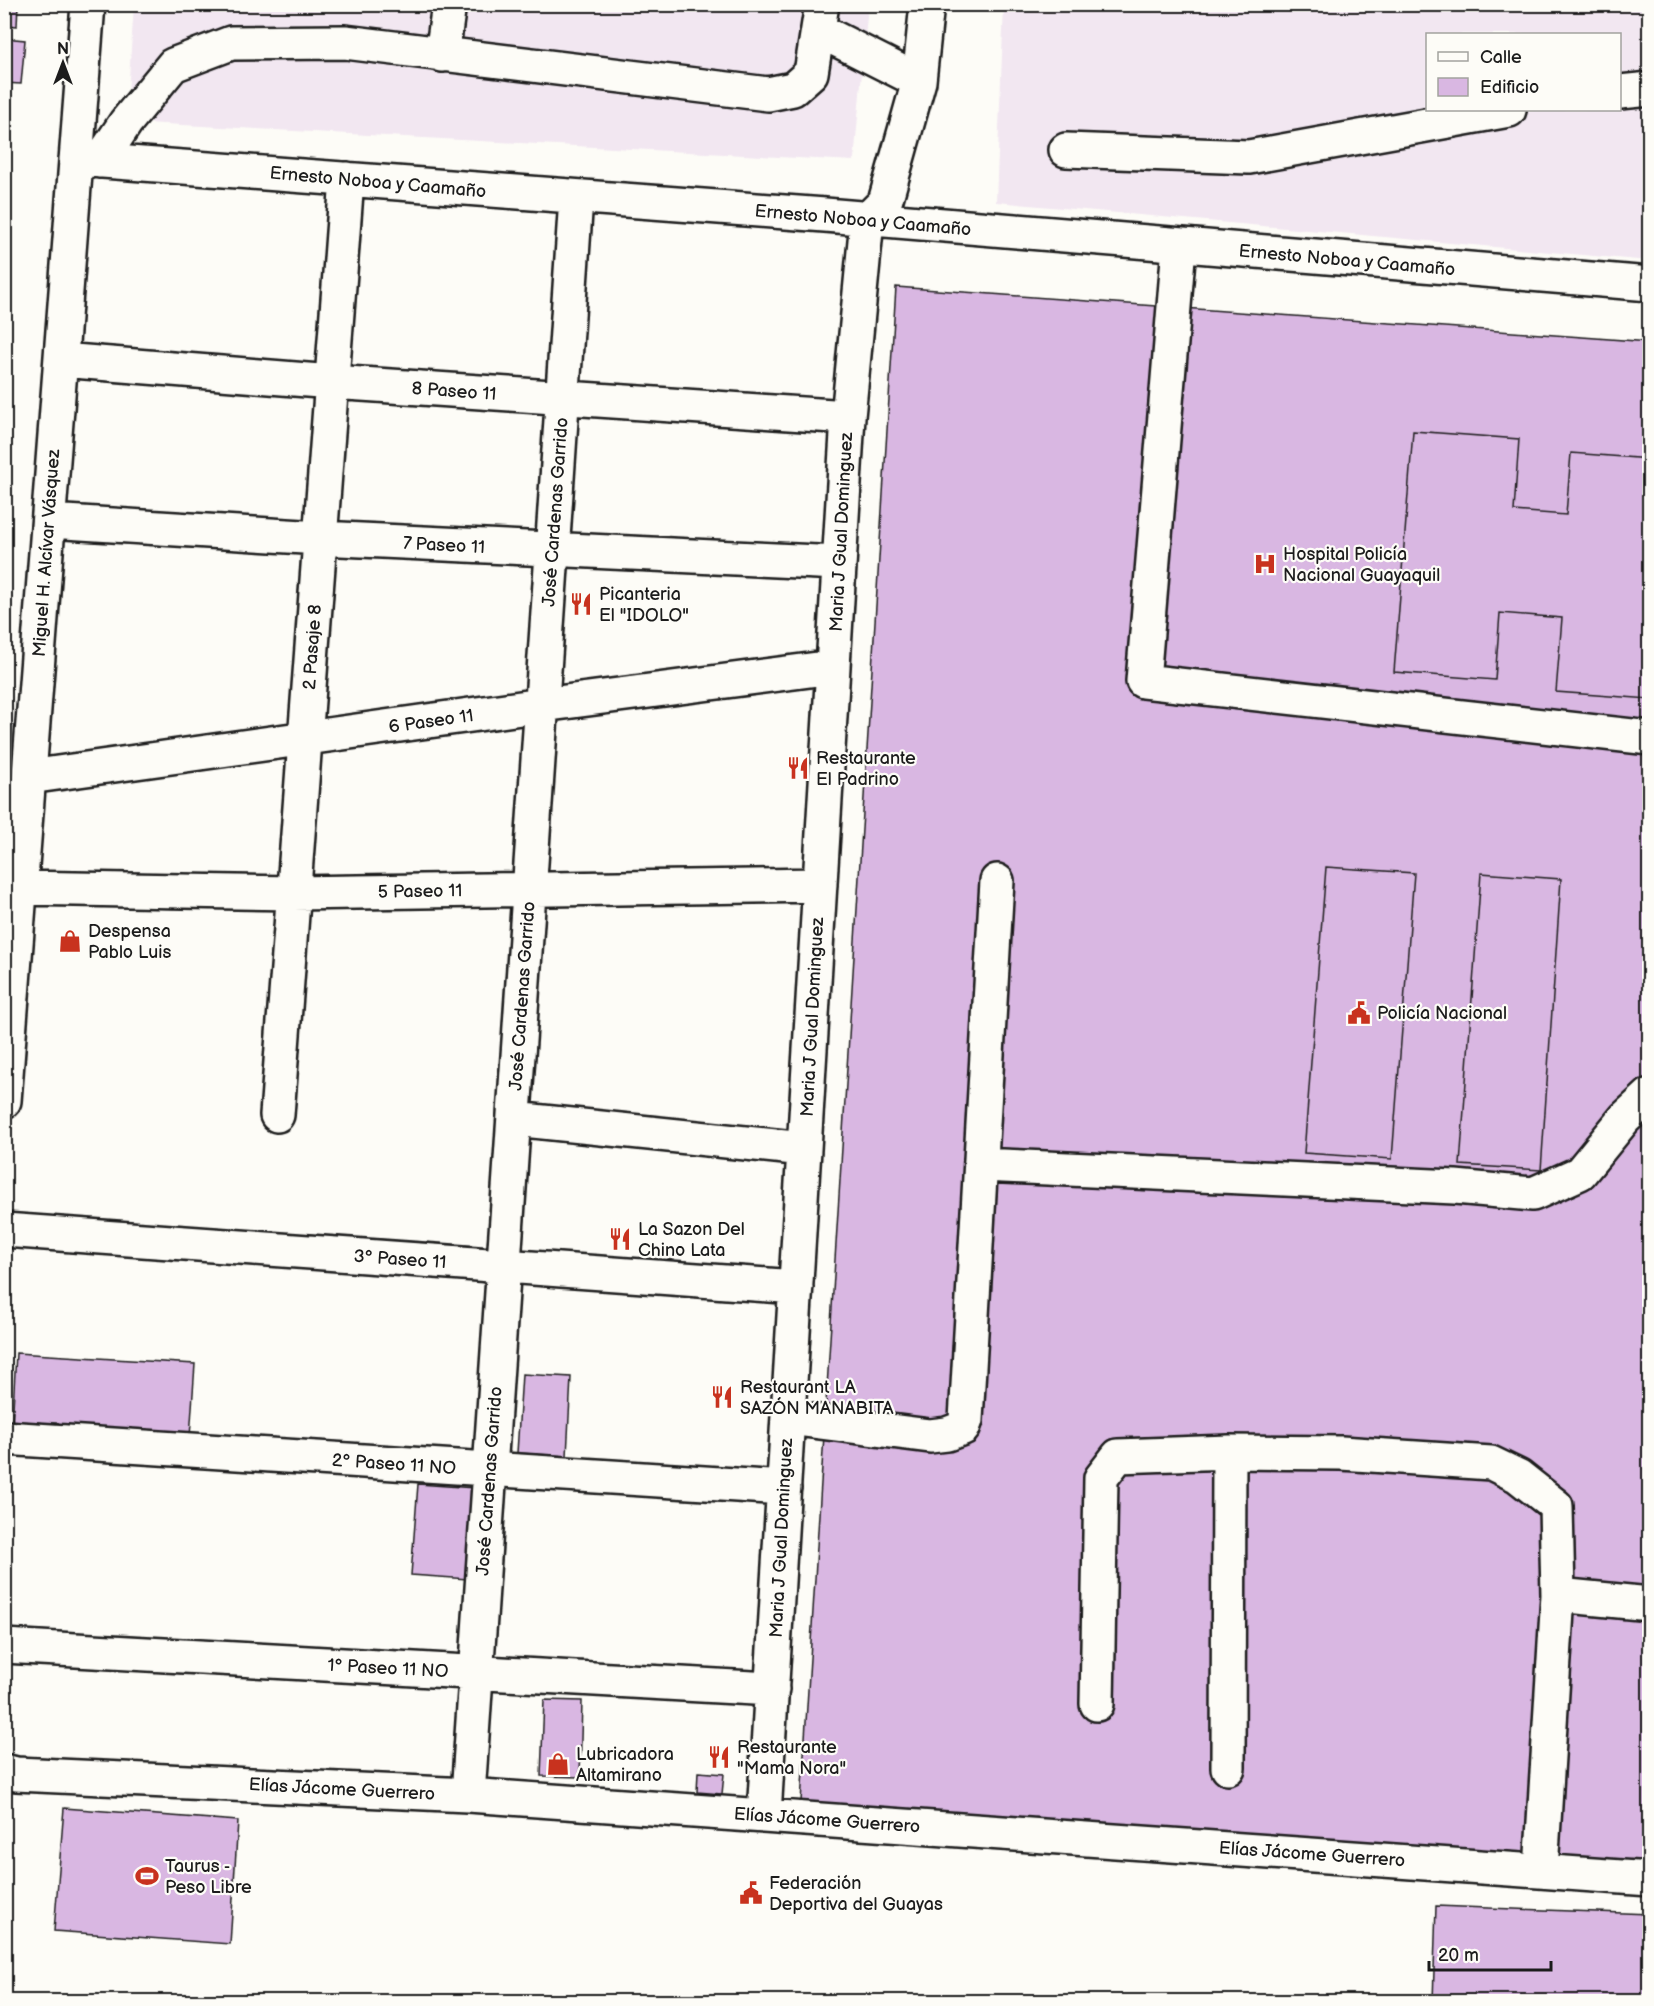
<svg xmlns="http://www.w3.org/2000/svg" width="1654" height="2006" viewBox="0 0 1654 2006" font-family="'Balsamiq Sans',sans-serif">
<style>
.built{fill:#f2e7f1;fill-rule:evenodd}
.building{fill:#d9b7e2;stroke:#1c1c1c;stroke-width:1.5}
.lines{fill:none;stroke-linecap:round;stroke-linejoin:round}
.minor-casing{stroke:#1c1c1c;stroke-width:38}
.minor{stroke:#fdfcf7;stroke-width:33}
.labels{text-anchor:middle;stroke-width:4.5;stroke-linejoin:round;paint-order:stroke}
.street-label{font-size:18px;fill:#1c1c1c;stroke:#fdfcf7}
.poi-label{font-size:18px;fill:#1c1c1c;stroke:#fdfcf7;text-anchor:start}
</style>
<rect width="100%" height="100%" fill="#fdfcf7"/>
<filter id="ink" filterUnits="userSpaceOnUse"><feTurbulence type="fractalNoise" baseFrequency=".0167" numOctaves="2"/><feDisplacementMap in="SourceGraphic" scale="12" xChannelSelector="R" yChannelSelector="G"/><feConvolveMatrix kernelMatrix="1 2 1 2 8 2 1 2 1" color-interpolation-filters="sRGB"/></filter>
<g filter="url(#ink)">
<!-- built -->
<path class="built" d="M134,5H868L854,161L126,122Z
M1004,5H1649V261L996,202ZM1428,34H1620V110H1428Z"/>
<!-- building -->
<path class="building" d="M4,4H18L17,26L4,25Z
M348,4H399L398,9Z
M4,38L25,40L21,84L4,83Z
M896,287L1650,342V1864L801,1802Z
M1413,431L1519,439L1514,511L1566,515L1571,453L1650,459V699L1556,692L1562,618L1500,613L1495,680L1394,672Z
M1326,867L1414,873L1392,1159L1304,1153Z
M1481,873L1561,879L1541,1170L1460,1165Z
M16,1353L195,1364L190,1437L12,1427Z
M522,1374L571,1377L567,1456L517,1453Z
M418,1484L475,1488L468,1579L411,1575Z
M544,1700L582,1701L580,1777L541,1776Z
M698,1772L724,1774L722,1794L697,1792Z
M64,1808L238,1821L230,1944L54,1931Z
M1436,1906L1650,1914V2002H1433Z"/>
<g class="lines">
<!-- minor casing -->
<g class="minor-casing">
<path id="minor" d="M818,30L919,81
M442,55L449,4
M1620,92L1650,89
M1066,150L1249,157L1509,110
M76,159L825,215L1650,284
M100,161L126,122L173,65L231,43L345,42L768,94L793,89L811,73L822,4
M1179,246L1143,681L1650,738
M61,360L332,382L848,417
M49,521L320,538L839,563
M29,777L542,705L833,667
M21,888L294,893L820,885
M4,1101L88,4
M277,1115L347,179
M514,1119L804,1149
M981,1165L1455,1187L1533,1194L1580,1173L1625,1118L1650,1095
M4,1230L796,1287
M788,1418L930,1436L947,1434L963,1428L966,1420L997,881
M4,1438L784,1488
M1558,1595L1650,1604
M4,1646L772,1689
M1097,1704L1101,1478L1118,1456L1229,1452
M1228,1768L1229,1452L1341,1453L1491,1463L1518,1476L1556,1506L1558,1595L1541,1870
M4,1771L16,1774L468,1795L1650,1879
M468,1795L576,198
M764,1815L848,417L867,220L885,202L919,81L927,4"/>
</g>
<!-- minor -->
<use href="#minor" class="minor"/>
</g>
</g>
<!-- icons -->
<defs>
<g id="hospital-bare" transform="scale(1.8)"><path d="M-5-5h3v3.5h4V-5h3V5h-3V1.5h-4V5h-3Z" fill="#c8321e" stroke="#fdfcf7" stroke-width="2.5" paint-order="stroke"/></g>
<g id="restaurant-bare" transform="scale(1.8)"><path d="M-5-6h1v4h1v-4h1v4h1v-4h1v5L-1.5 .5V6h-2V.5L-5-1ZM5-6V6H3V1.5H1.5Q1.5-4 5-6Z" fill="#c8321e" stroke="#fdfcf7" stroke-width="2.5" paint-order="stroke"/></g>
<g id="shop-bare" transform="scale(1.8)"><path d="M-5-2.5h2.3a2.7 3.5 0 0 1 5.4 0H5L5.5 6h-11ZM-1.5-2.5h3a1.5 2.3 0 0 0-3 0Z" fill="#c8321e" stroke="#fdfcf7" stroke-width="2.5" paint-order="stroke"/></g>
<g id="civic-bare" transform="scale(1.8)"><path d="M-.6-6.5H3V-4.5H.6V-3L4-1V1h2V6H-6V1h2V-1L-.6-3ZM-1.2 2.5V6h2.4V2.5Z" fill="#c8321e" stroke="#fdfcf7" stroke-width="2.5" paint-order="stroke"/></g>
<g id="stadium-bare" transform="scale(1.8)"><path d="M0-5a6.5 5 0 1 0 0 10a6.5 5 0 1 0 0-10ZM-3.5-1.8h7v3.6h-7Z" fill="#c8321e" stroke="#fdfcf7" stroke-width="2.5" paint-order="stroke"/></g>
</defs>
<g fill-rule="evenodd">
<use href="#hospital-bare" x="1265" y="564"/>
<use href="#restaurant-bare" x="581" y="604"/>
<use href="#restaurant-bare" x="798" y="768"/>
<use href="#shop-bare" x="70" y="941"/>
<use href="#civic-bare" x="1359" y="1013"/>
<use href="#restaurant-bare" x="620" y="1239"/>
<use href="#restaurant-bare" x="722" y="1397"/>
<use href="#restaurant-bare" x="719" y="1757"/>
<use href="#shop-bare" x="558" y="1764"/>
<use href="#stadium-bare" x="147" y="1876"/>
<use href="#civic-bare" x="751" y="1893"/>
</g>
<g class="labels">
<!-- street labels -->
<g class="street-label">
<text transform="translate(378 182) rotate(5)" y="6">Ernesto Noboa y Caamaño</text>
<text transform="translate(863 220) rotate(5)" y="6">Ernesto Noboa y Caamaño</text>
<text transform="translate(1347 260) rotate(5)" y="6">Ernesto Noboa y Caamaño</text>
<text transform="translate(454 391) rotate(4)" y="6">8 Paseo 11</text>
<text transform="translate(555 512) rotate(-86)" y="6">José Cardenas Garrido</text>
<text transform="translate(841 532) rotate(-87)" y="6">Maria J Gual Dominguez</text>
<text transform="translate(444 545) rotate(3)" y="6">7 Paseo 11</text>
<text transform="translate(46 553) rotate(-86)" y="6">Miguel H. Alcívar Vásquez</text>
<text transform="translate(312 647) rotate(-86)" y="6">2 Pasaje 8</text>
<text transform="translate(431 721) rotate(-8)" y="6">6 Paseo 11</text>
<text transform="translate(420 891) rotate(-1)" y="6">5 Paseo 11</text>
<text transform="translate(522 996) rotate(-86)" y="6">José Cardenas Garrido</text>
<text transform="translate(812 1017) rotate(-87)" y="6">Maria J Gual Dominguez</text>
<text transform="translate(400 1259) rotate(4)" y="6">3º Paseo 11</text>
<text transform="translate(394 1464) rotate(4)" y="6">2º Paseo 11 NO</text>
<text transform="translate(489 1481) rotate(-86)" y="6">José Cardenas Garrido</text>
<text transform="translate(781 1538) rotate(-87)" y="6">Maria J Gual Dominguez</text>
<text transform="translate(388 1668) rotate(3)" y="6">1º Paseo 11 NO</text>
<text transform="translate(342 1789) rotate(3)" y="6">Elías Jácome Guerrero</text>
<text transform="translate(827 1820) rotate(4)" y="6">Elías Jácome Guerrero</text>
<text transform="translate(1312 1854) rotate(4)" y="6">Elías Jácome Guerrero</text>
</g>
<!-- poi labels -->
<g class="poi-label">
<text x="1283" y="560">Hospital Policía<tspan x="1283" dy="21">Nacional Guayaquil</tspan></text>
<text x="599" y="600">Picanteria<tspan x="599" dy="21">El "IDOLO"</tspan></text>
<text x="816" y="764">Restaurante<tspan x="816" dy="21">El Padrino</tspan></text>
<text x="88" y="937">Despensa<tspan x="88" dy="21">Pablo Luis</tspan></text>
<text x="1377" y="1019">Policía Nacional</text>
<text x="638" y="1235">La Sazon Del<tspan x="638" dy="21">Chino Lata</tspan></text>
<text x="740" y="1393">Restaurant LA<tspan x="740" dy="21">SAZÓN MANABITA</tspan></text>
<text x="737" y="1753">Restaurante<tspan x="737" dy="21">"Mama Nora"</tspan></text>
<text x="576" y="1760">Lubricadora<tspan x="576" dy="21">Altamirano</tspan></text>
<text x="165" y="1872">Taurus -<tspan x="165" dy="21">Peso Libre</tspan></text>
<text x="769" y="1889">Federación<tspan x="769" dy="21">Deportiva del Guayas</tspan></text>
</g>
</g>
<!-- margin -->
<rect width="1654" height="2006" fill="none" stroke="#fdfcf7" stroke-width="24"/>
<rect x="12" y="12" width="1630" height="1982" fill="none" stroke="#1c1c1c" stroke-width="2" filter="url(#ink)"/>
<!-- legend -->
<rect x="1426" y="33" width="195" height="78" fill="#fdfcf7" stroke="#a3a29f" stroke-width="1.5"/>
<rect x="1438" y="52" width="30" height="9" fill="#fdfcf7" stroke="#a3a29f" stroke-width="1.5"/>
<text x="1480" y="63" font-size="18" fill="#1c1c1c">Calle</text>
<rect x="1438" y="78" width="30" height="18" fill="#d9b7e2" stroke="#a3a29f" stroke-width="1.5"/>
<text x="1480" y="93" font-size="18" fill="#1c1c1c">Edificio</text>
<!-- north arrow -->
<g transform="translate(63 63)" stroke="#fdfcf7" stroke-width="4.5" paint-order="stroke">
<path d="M0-4.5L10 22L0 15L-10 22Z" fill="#1c1c1c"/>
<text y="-9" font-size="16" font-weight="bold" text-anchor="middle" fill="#1c1c1c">N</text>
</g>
<!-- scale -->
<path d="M1429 1961v9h122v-9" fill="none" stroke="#1c1c1c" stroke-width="3"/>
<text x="1438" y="1961" font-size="18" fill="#1c1c1c" stroke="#fdfcf7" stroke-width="4.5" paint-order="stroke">20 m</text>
</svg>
